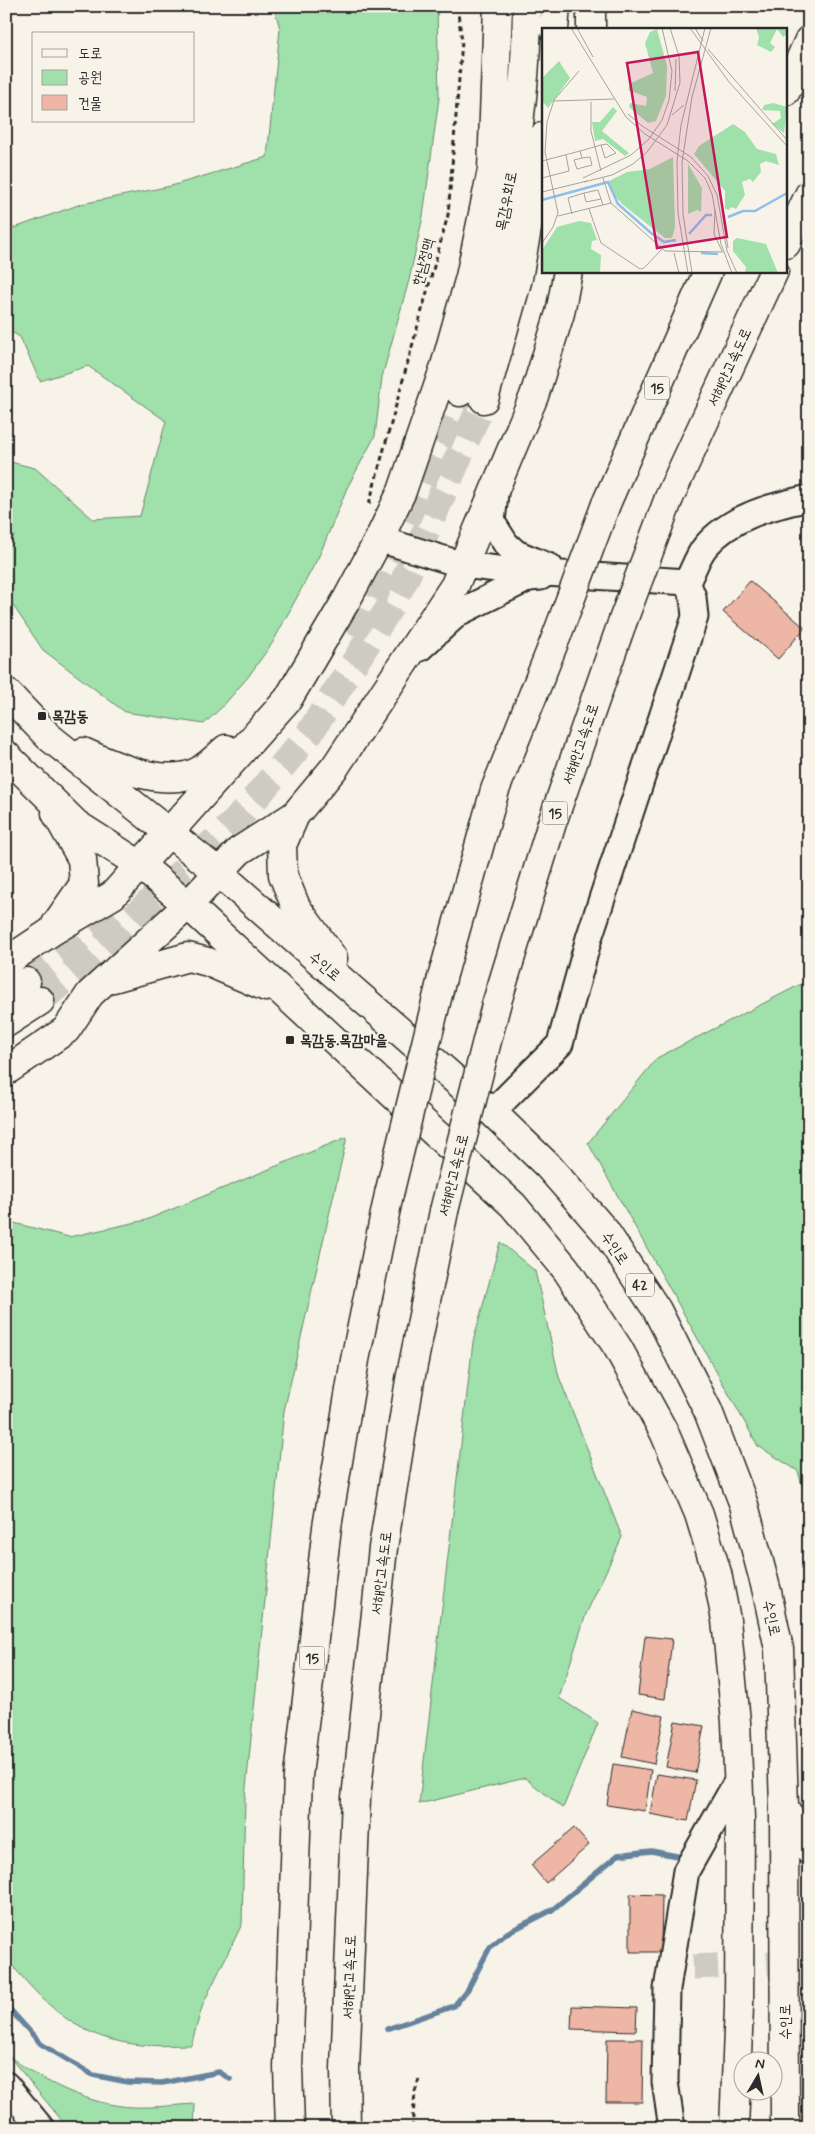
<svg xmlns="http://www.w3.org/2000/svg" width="815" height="2134" viewBox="0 0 815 2134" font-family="Mynerve,'Poor Story',sans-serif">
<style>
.green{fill:#a0e1ab;stroke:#66866b}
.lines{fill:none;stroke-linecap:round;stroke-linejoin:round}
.stream{stroke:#66839d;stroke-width:5.5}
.building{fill:#eeb6a4;stroke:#2b2b2b}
.minor-tunnel{stroke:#cecbc2;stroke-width:25;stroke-dasharray:25 12;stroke-linecap:butt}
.major-tunnel{stroke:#cecbc2;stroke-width:28;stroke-dasharray:28 14;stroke-linecap:butt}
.minor-casing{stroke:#2b2b2b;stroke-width:29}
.major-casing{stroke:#2b2b2b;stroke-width:31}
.highway-casing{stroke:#2b2b2b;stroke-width:31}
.path{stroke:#2b2b2b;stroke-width:3;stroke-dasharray:5 4;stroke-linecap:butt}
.minor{stroke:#f7f3e8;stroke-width:25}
.major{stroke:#f7f3e8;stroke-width:28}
.highway{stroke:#f7f3e8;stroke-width:28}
.highway-bridge-casing{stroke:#2b2b2b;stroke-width:31;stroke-linecap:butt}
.highway-bridge{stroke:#f7f3e8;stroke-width:28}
.poi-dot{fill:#2b2b2b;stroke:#f7f3e8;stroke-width:2}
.labels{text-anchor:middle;stroke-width:4;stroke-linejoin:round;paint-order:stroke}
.shield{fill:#f7f3e8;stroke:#686764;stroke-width:1}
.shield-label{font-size:14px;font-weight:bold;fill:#2b2b2b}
.street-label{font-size:15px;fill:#2b2b2b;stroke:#f7f3e8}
.poi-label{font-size:15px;font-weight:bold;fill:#2b2b2b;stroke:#f7f3e8;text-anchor:start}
.inset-river{fill:none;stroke:#8ebee9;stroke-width:2.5}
.inset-road{fill:none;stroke:#a5a39c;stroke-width:1}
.view{fill:#c2185b;fill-opacity:0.15;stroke:#c2185b;stroke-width:2.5}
.inset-edge{fill:none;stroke:#2b2b2b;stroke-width:2.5}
</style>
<rect width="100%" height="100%" fill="#f7f3e8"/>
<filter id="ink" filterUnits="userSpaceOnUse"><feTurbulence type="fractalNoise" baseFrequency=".02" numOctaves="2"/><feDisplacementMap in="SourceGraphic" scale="10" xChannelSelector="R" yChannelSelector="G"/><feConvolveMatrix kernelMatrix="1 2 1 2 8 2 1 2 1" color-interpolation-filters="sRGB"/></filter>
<g filter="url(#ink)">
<!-- green -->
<path class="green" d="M274,6H437L439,98L423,216L409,280L382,377L375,436L347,488L320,554L273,642L248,677L223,706L204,724L125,712L43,650L6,595V554L14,536L6,532V461L35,468L93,519L140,516L166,421L88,366L40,381L20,337L6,329V231L81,204L171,186L267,157L280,29Z
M809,980V1510L798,1471L758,1446L588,1143L657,1058Z
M347,1137L284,1411L245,1798L242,1924L203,2004L191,2045C172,2045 152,2047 133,2044C73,2036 43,2002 6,1958V1221L69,1237L146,1220Z
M500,1242L535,1271L559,1377L622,1537L586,1614L559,1698L598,1723L563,1808L525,1778L419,1804L473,1342Z
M8,2055C40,2081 91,2106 134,2107C154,2108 175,2105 195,2104L194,2128H68Z"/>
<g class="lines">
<!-- stream -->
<path class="stream" d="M6,2005L41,2044L93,2075L128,2082L162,2083L219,2072L230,2079
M387,2029L454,2006L468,1989L490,1947L507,1933L552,1910L618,1855L651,1851L682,1857"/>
</g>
<!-- building -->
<path class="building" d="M750,581L805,628L778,659L723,612Z
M645,1636L672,1639L665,1699L638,1695Z
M632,1709L664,1716L654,1764L622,1757Z
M675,1721L704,1726L695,1773L666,1767Z
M613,1764L651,1770L645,1811L607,1805Z
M657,1774L696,1780L688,1821L650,1814Z
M574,1828L589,1845L546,1883L531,1865Z
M630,1894L662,1895L661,1952H630Z
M572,2006L637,2008L636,2031L571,2029Z
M607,2039H643L642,2102H606Z"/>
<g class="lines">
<!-- minor-tunnel -->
<path class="minor-tunnel" d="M693,1967L809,1961"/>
<!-- major-tunnel -->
<path class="major-tunnel" d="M351,634L373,598L460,392
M26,982L117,909
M40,1001L115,935L237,820L309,734L388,610L405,579L484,399"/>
<!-- minor casing -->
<g class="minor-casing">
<path id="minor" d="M495,494L492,522L506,544L516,553L550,567
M379,539L463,565L514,571L687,582C693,571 697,557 705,547C731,516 772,506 809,498
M420,648L458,613L529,578L541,577
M492,1112L560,1044L589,938L695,617L693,597L687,582
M784,1807L804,1831L809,1852
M6,2085L41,2128
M672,2128L665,2082L667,1989L686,1871L739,1778"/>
</g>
<!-- major casing -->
<g class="major-casing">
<path id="major" d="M554,29L556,6
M591,29V6
M460,392C494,265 527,139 527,6
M484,399L518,278L544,136
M6,692L49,737L218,872L492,1112L548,1166L605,1231L657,1310L708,1411L744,1505L767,1592L779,1649L784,1807L785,2128
M83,752C114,766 166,789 199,771C209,765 218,756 226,749
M6,755L76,824L140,865L188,905L513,1205L566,1269L618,1348L664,1432L699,1514L717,1573L726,1620L736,1722L740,1819L739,2007L734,2128
M56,813L82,859L84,884L56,924
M295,815L282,845L283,875L296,907L333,958
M6,962L51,932L113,895L288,699L347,599L379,539L402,491L445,366L470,277L492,170L498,6
M113,978L188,957L208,962L266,987
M6,995L26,982
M6,1023L40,1001
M6,1071L66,1030L90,994L188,905L239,851L295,815L335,767L455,585L463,565L534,396L560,313L568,271"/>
</g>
<!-- highway casing -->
<g class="highway-casing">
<path id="highway" d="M786,91L809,40
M786,244L809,195
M669,498L774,271
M606,504L708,271
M442,978L495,790L557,635
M496,1005L552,823L622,623
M290,2128L288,2067L298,1776L327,1527L355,1360L389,1194
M346,2128L345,2069L356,1798L383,1548L410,1380L444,1211"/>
</g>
<!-- path -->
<path class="path" d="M369,504L448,215L462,41L457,6
M412,2128L415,2092L419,2079"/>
<!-- minor -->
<use href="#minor" class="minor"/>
<!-- major -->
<use href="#major" class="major"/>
<!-- highway -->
<use href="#highway" class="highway"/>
<!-- highway-bridge casing -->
<g class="highway-bridge-casing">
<path id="highway-bridge" d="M622,623L669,498
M557,635L606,504
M389,1194L442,978
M444,1211L496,1005"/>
</g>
<!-- highway-bridge -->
<use href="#highway-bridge" class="highway-bridge"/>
</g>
</g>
<!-- markers -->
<g class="poi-dot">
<rect x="37" y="711" width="10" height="10" rx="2.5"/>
<rect x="285" y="1035" width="10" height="10" rx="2.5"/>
</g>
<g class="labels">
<!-- shield labels -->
<g class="shield">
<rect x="644.5" y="376.5" width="25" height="23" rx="4"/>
<rect x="542.5" y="801.5" width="25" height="23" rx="4"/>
<rect x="626" y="1273.5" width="28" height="23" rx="4"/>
<rect x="299.5" y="1646.5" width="25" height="23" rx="4"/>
</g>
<g class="shield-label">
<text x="657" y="393">15</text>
<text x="555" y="818">15</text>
<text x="640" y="1290">42</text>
<text x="312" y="1663">15</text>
</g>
<!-- street labels -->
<g class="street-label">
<text transform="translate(506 201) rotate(-79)" y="5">목감우회로</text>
<text transform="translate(423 262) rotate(-75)" y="5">한남정맥</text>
<text transform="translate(729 367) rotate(-65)" y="5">서해안고속도로</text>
<text transform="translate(580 744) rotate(-71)" y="5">서해안고속도로</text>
<text transform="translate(325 966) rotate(41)" y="5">수인로</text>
<text transform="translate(453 1175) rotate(-76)" y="5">서해안고속도로</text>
<text transform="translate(615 1248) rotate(56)" y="5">수인로</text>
<text transform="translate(381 1573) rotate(-83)" y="5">서해안고속도로</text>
<text transform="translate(772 1618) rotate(78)" y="5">수인로</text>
<text transform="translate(349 1977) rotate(-88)" y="5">서해안고속도로</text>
<text transform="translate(785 2022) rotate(-90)" y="5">수인로</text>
</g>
<!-- poi labels -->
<g class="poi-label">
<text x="52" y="721">목감동</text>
<text x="300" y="1045">목감동.목감마을</text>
</g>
</g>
<!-- overview -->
<g transform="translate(542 28)">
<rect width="245" height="245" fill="#f7f3e8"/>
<path d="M214,0H245V6L241,9L235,1L228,15L233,19L229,24L215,17L217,9ZM115,1L125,38L124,68L114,93L106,95L87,79L88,75L104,78L105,69L86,62L89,55L111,45L103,15L108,4ZM17,33L28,50L6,80L0,73V50ZM231,75L245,79L242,105L230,96L239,90L238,83L220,82L222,77ZM71,79L75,83L60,103L87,125L83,128L61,111L53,113L50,94H58ZM191,96L203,104L215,121L234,126L237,137L224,133L218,136L219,144L211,154L208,151L200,154L203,167L194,181L189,179L187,182L183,181V163L152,126L157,118ZM131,129L133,199L130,210H123L80,176L70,164L67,153L85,144L108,141ZM146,136L160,160L159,184L155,182L146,186ZM37,193L49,195L55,212L50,213L49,221L59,227L58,245H0V222L15,199ZM195,210L224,216L236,245H203L204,239L191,223V213Z" fill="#a0e1ab"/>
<path class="inset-river" d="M0,172L66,154L76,176L109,205L122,214L134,212M186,189L201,183H213L245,165M147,206L164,187H170M159,225L176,226"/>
<path class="inset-road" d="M29,0L84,89L103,106L146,133L163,150L170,166L179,216L190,245M35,0L51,29M148,0L187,54L245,118M153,0L161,13M166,21L245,112M133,63L134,31M12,73L72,71M49,74V103L59,143M86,86L100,98L149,129L166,148L175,167L185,223L195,245M130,87L142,77M38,123L40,130L48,129L50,137L35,141L32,132L40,130M0,133L38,123L59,117L65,116L74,125L63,130L59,117M0,150L27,143L24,127M41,150L89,127L107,111L120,92L127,72L130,43L120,0M61,150L69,175L123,223L181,224M42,154L70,147L91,136L105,124L125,97L138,55L137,28L128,0M0,164L45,153M42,165L44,174L59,171M47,181L59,215L98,241L102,240L120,221M173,182L172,206L180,223M180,182L186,220M30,186L26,170L42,165L56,162L61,177M16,188L69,175M0,215L11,199L16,185L3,124L5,94L12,72L37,43M132,225L137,245M146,245L136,185L135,133L139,97L163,0M150,245L141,186L140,134L150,69L169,0"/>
<path class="view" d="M156,24L185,209L115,220L85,35Z"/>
<rect width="245" height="245" class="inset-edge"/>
</g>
<!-- margin -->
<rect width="815" height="2134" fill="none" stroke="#f7f3e8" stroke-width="25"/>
<rect x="12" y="12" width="790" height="2109" fill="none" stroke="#2b2b2b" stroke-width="2" filter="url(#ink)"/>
<!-- legend -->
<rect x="32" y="32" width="162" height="90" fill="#f7f3e8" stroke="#a5a39c"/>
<rect x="42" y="49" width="25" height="8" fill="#f7f3e8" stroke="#a5a39c"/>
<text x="78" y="58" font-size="15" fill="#2b2b2b">도로</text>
<rect x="42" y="70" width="25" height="15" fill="#a0e1ab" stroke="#a5a39c"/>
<text x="78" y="82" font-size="15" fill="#2b2b2b">공원</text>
<rect x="42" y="95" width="25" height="15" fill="#eeb6a4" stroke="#a5a39c"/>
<text x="78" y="108" font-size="15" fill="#2b2b2b">건물</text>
<!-- north arrow -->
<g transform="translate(758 2076) rotate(9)"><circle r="24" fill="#f7f3e8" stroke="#a5a39c"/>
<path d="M0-4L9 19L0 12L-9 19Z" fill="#2b2b2b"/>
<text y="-8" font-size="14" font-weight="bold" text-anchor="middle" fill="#2b2b2b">N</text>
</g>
</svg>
